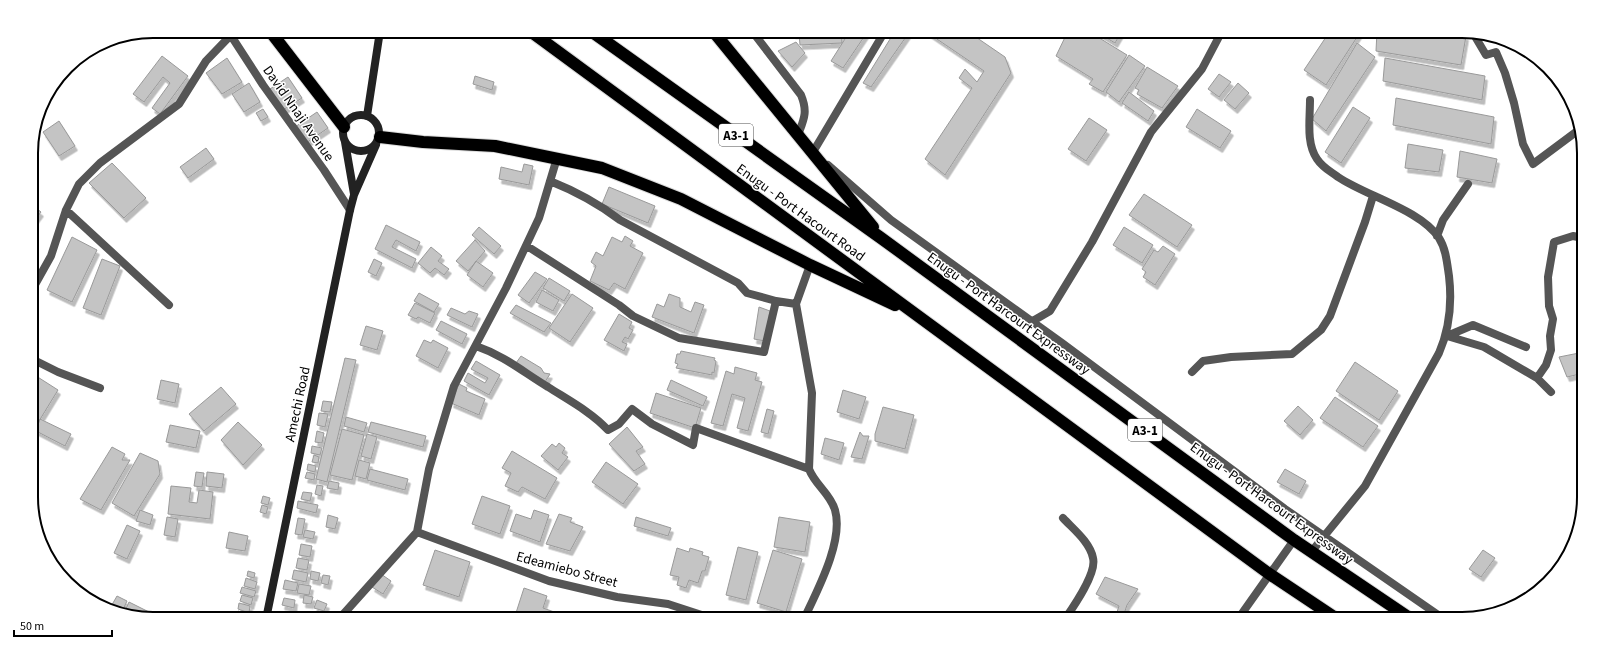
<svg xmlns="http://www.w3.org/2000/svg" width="1615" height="650" viewBox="0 0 1615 650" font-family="'Source Sans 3',sans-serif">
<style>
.building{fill:#c4c4c4;stroke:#999;filter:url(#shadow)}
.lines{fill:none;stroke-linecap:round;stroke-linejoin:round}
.highway-casing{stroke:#dbdbdb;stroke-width:14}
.street{stroke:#555;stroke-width:8}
.secondary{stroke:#222;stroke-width:8}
.highway{stroke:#000;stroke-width:12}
.labels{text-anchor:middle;stroke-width:3;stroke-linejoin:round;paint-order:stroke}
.shield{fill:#fff;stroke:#4c4c4c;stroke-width:1}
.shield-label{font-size:13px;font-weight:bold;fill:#000}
.street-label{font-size:14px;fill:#000;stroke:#fff}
.rim{fill:none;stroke:#000;stroke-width:2}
</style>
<defs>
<filter id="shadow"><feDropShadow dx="2.5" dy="4.5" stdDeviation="0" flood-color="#0004"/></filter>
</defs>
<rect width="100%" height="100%" fill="#fff"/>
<!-- building -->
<path class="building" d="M792,31H841L842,43L800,45L799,34H793Z
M850,31H868L843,68L831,61Z
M895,31H903L908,34L871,87L863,83Z
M925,31H967L1005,57L1011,73L945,175L925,159L972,88L959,78L965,69L977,82L984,71Z
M1068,31H1088L1127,55L1103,92L1089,84L1093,79L1056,56Z
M1095,31H1122L1115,43Z
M1330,31H1361L1326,85L1304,70Z
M1377,31H1433L1466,36L1461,65L1376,51Z
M796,42L805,53L792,67L778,51Z
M1357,43L1375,57L1326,131L1312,119Z
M1129,55L1145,66L1119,102L1106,92Z
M162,56L188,76L160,114L152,108L170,83L163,77L144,102L133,94Z
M227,58L242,82L222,94L206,73Z
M1385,58L1485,76L1482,100L1383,81Z
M1147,67L1178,86L1162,108L1137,94L1139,90L1135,88Z
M1219,74L1231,82L1219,97L1208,89Z
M475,76L494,82L492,90L473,84Z
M288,77L302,98L283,110L270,89Z
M249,83L260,102L244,112L232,94Z
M1238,83L1249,93L1235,109L1224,100Z
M1129,92L1154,111L1148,121L1122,103Z
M1396,98L1494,117L1491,144L1393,125Z
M1353,107L1370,118L1341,163L1325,152Z
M263,109L268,117L261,121L256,113Z
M1197,109L1231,131L1220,148L1186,127Z
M317,112L328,128L306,143L295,127Z
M1089,118L1107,130L1086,161L1068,149Z
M59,121L75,146L59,156L43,132Z
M1408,144L1443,150L1439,172L1405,168Z
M206,148L214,159L188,178L180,167Z
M1460,151L1497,159L1492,183L1457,177Z
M112,163L146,198L124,218L89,183Z
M524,164L533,166L529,185L499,179L501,167L522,172Z
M609,187L655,206L648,223L602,204Z
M1144,194L1192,225L1177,247L1129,215Z
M32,205L41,212L32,224Z
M386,225L420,242L416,251L396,240L392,247L416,259L412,268L375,249Z
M479,227L501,246L494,254L472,235Z
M1124,227L1153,245L1142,263L1113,245Z
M625,236L633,241L630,246L643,253L625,289L614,283L609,290L590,281L596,266L591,262L596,252L603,256L612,237L622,242Z
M72,237L97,250L72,302L47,290Z
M475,240L485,251L468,271L456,261Z
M1163,246L1175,254L1155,285L1143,277L1146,272L1142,269L1154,250L1158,252Z
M431,247L442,256L438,261L449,269L444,275L435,268L430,273L418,263Z
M102,259L120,266L101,315L83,308Z
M374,259L382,263L376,276L368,272Z
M476,261L493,273L483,287L467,275Z
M535,272L547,279L529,303L518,295Z
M549,278L570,291L564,301L543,288Z
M542,290L559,300L553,311L536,302Z
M419,293L439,304L434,312L414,301Z
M572,294L593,308L570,342L549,328Z
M669,294L680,298V307L691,312L695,302L704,305L694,333L652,317L657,304L664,307Z
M415,303L435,313L430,323L418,317L416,319L408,315Z
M516,305L551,323L544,332L510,313Z
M759,307L770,311L765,341L754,339Z
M451,308L465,314L469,311L478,314L472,327L447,315Z
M619,314L632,322L629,328L633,330L628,339L625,337L622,342L627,344L624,351L604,340Z
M441,321L467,334L462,344L436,330Z
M366,326L383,331L377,350L360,345Z
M424,340L431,343L433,340L448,348L438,368L416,356Z
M681,351L715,358L714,360L716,361L714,373L712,372V375L676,368L678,364L675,363L677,354H680Z
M1584,352V373L1567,377L1559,357Z
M521,356L541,368L544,373L550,374L545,382L516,363Z
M345,358L356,360L327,482L316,479Z
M476,361L500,375L489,395L464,381L468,373L485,383L488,378L471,369Z
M1355,362L1398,391L1379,420L1336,391Z
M735,367L757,373L755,380L762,382L748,431L737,428L745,398L732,394L723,426L711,423L726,371L734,374Z
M33,374L58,390L36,426L33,424Z
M161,380L179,384L175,403L157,399Z
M671,380L707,397L703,406L667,390Z
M459,384L467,388L466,391L485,399L479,415L451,403Z
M221,387L236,404L204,431L189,414Z
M843,390L866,397L859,419L837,412Z
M656,393L701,408L695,428L650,413Z
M1335,397L1378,426L1363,447L1320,418Z
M323,401L332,402L330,412L321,411Z
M1298,406L1313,420L1300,435L1284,421Z
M883,407L914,415L905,449L875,441V434Z
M767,409L774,411L768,434L761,432Z
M319,413L328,414L325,427L317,425Z
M346,417L367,423L364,432L344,426Z
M40,419L71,434L65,446L36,431Z
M238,422L262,445L243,465L221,440Z
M371,422L426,436L423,447L368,432Z
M170,425L200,431L196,448L166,442Z
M627,427L643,447L636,451L645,464L634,471L609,444Z
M342,429L364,435L352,480L330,475Z
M317,431L324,433L322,443L315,442Z
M860,432L863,436H869L862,459L851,457Z
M367,434L377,437L371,459L361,456Z
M825,438L844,443L839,460L821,454Z
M559,443L565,448L562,453L568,457L558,470L541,456L552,444L556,447Z
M312,446L322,448L320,455L311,453Z
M112,447L125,454L122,460H130L101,510L80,499Z
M512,451L557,478L545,499L522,487L518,492L505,486L511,473L502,468Z
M140,453L158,461L160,474L134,516L112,503Z
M314,455L319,457L318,463L312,462Z
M359,460L370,463L366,479L355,476Z
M606,462L638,484L623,504L592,482Z
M308,464L316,466L315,472L307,470Z
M370,469L408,479L405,490L367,480Z
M1285,469L1306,481L1299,494L1277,482Z
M196,472L204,473L202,487L194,486Z
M207,472L224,474L222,488L206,486Z
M307,472L315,474L314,480L305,478Z
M329,481L339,483L338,490L327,488Z
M317,485L323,486L321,496L315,494Z
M171,486L191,488L189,502L197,503L199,490L213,492L210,519L168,514Z
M303,492L312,493L310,501L301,499Z
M263,496L270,498L268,505L261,503Z
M482,496L510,506L500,534L472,524Z
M298,501L318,505L316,513L297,508Z
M262,505L268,507L266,514L260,512Z
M140,510L153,515L150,525L136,521Z
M534,510L549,515L540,542L510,531L516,514L531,519Z
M559,514L572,518L570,522L583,527L570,551L546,544Z
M328,515L338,518L335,529L326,527Z
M167,517L178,519L175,537L164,535Z
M636,517L671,528L668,536L634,526Z
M779,517L810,522L805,552L774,547Z
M298,518L305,519L302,535L295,534Z
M127,525L140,531L127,559L114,553Z
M305,530L315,532L313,539L303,537Z
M229,532L248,536L245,551L226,548Z
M301,544L312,546L310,557L299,555Z
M738,547L758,552L746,600L726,595Z
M677,548L689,552L690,548L703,552L702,555L709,557L705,571H702L698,583L689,580L686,588L677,585L679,577L670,575Z
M435,550L470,562L459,597L423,585Z
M773,550L802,559L786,612L757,603Z
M1483,550L1495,558L1481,577L1469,569Z
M298,558L309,560L307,570L296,568Z
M294,570L308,573L306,582L292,579Z
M248,571L255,573L254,578L247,576Z
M311,571L320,573L318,581L310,579Z
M381,574L391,581L383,594L372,587Z
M323,575L330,576L328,585L321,583Z
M1105,577L1138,589L1127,605L1124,614L1117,612L1119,606L1096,594Z
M246,578L257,582L255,589L244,586Z
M285,580L298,583L296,591L283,589Z
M299,584L311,586L309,595L297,593Z
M242,587L256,591L254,597L240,593Z
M524,588L547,596L543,608L557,613L555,619H514Z
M242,595L253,598L251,605L240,601Z
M304,595L313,597L311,604L303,603Z
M117,596L127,601L121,614L109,610Z
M284,598L295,600L294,608L282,605Z
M317,600L327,604L324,611L314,608Z
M129,602L149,612L146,618L135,616L125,611Z
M239,603L250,606L249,613L238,609Z
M238,611L250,615L249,619L236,618Z
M151,612L164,619L148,618Z
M844,612L861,619H842Z"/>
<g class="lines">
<!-- highway casing -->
<g class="highway-casing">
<path id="highway" d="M270,31L344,127
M530,31L1268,573L1337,619
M591,31L881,238L1294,540L1411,619
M713,31L873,227
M380,137L423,142L495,146L602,168L681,199L810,265L895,305"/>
</g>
<!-- street -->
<path class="street" d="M228,31L263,85L324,170L350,210
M752,31L801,95C808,112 804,119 798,135
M1473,33L1486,55L1496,52L1505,73L1514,103L1523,144L1533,164L1580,129
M1310,100C1310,120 1306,143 1317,159C1323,168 1330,171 1338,177C1366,196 1421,210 1439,238C1446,249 1447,263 1449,276C1452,302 1450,328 1439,353L1365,486L1312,551
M816,155L813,152L885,31
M828,165L891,220L1062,343L1285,509L1444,619
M550,181C575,191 599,204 620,220L738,283L747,293L776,301
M66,210L169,305
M1437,236L1443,220L1468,184
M527,246L619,305L633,316L679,338L764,352L776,301L796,304
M32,290L51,256L66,210L79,184L100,163L179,104L206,61L231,35
M1031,322L1050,311L1092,242L1151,132L1202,69L1222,31
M1447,336L1484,347L1537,378L1551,392
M1447,336L1473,325L1526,347
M476,346C505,356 523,372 548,387C570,401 591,412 608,430L619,424L632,409L652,424L693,445L696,428L809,469
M32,359L58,372L100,388
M1192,372L1203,361L1231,357L1292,354L1321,330L1330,316L1365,222L1373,196
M1537,378L1546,365L1551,350L1550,336L1553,319L1549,306L1548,277L1554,242L1573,236L1583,238
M1063,518C1073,529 1090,542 1093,558C1097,573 1074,606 1065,619
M417,532L549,581L617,597L668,604L714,619
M339,619L417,532L429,469L454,386L506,288L539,218L557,158
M804,619C817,591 844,541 835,510C830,493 815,485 809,469L812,393L796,304L810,265
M1238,619L1294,540"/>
<!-- secondary -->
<path class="secondary" d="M343 133a18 18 0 1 1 36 0a18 18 0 1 1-36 0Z
M367,116L380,31
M345,142L354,194
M266,619L350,210L354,195L376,145"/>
<!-- highway -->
<use href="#highway" class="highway"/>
</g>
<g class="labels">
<!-- shield labels -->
<g class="shield">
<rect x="719" y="124" width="34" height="22" rx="3"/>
<rect x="1128" y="419" width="34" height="22" rx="3"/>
</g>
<g class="shield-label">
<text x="736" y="140">A3-1</text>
<text x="1145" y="435">A3-1</text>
</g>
<!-- street labels -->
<g class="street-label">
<text transform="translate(299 113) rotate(55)" y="5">David Nnaji Avenue</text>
<text transform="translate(801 212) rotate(36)" y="5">Enugu - Port Hacourt Road</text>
<text transform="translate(1009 313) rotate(36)" y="5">Enugu - Port Harcourt Expressway</text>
<text transform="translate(297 404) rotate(-78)" y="5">Amechi Road</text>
<text transform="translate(1272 503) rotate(36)" y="5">Enugu - Port Harcourt Expressway</text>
<text transform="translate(567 569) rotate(15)" y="5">Edeamiebo Street</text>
</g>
</g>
<!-- crop -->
<path d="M0 0H1615V650H0ZM153 38H1462A115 115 0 0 1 1577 153V497A115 115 0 0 1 1462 612H153A115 115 0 0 1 38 497V153A115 115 0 0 1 153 38Z" fill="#fff" fill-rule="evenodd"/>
<path class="rim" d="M153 38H1462A115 115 0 0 1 1577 153V497A115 115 0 0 1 1462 612H153A115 115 0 0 1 38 497V153A115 115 0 0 1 153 38Z"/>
<!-- scale -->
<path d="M14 630v6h98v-6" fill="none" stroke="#000000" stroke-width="2"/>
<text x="20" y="630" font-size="12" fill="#000000" stroke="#ffffff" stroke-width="3" paint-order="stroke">50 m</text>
</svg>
